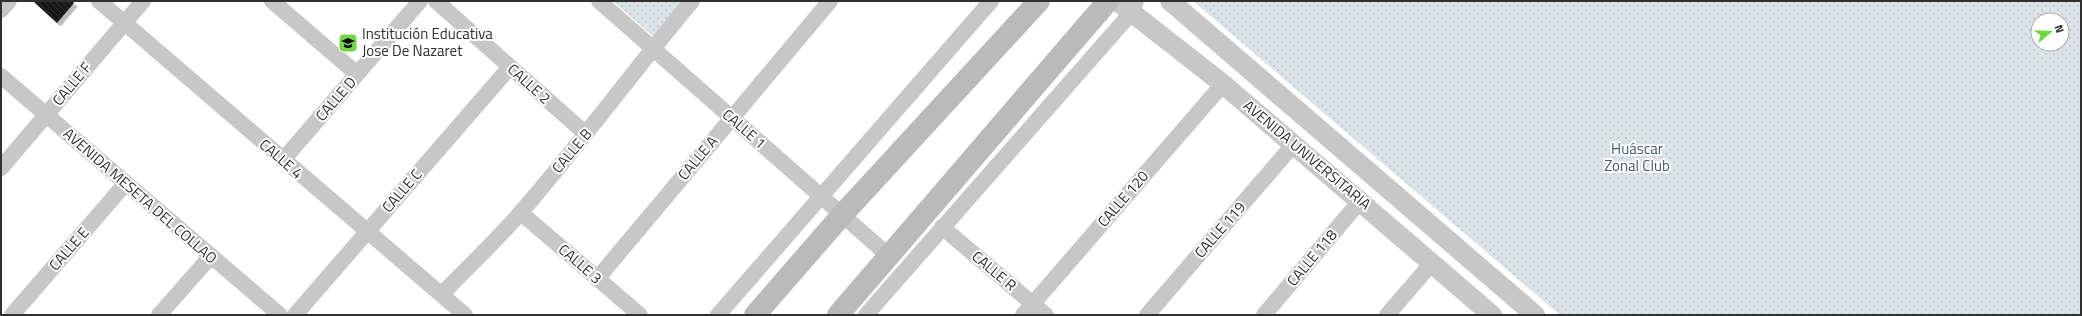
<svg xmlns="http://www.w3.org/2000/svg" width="2082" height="316" viewBox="0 0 2082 316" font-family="'Titillium Web',sans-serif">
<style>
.park{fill:url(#park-dots);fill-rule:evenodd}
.building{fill:url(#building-back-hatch);filter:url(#shadow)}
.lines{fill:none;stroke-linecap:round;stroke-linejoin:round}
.minor{stroke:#c7c7c7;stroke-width:16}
.tertiary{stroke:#c7c7c7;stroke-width:20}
.secondary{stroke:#bababa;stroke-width:22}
.labels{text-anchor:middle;stroke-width:4;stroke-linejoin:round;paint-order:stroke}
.poi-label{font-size:15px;fill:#303030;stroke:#fff;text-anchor:start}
.street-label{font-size:15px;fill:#303030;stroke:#fff}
.park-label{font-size:15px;fill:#415d68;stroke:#fff}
</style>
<defs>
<pattern id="park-dots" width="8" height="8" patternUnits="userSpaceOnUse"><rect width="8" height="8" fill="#dae3e7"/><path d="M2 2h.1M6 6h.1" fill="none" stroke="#bbc3c6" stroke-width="1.8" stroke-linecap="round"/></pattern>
<pattern id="building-back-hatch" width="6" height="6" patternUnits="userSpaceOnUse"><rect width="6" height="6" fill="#171717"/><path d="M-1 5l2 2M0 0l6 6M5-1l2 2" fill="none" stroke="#303030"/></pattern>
<filter id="shadow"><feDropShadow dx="3.5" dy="3.5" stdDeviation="0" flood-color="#0004"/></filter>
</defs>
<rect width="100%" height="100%" fill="#fff"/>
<!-- park -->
<path class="park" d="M613,1H683L654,37Z
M1193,1H2081V315H1560ZM2038,20H2062V44H2038Z"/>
<!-- building -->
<path class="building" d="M33,1H72L74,3L57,23Z"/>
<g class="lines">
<!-- minor -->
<path class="minor" d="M99,1L465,315
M272,1L357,74
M436,1L586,134
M599,1L889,256
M1,10L9,1
M1,76L280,315
M283,160L420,1
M1,168L143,1
M521,213L640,315
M942,227L1046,315
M597,279L830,1
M442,294C468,267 497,240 522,211C581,143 634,70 692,1
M12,315L126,183
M159,315L211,256
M295,315L510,67
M718,315L991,1
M866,315L1132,12L1136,1
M1023,315L1223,84
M1147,315L1294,144
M1264,315L1360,201
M1387,315L1432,263"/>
<!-- tertiary -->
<path class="tertiary" d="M1117,1L1223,84L1492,315
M1170,1L1535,315"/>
<!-- secondary -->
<path class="secondary" d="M755,315L842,215L1039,1
M838,315L1108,1"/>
</g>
<!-- icons -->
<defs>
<g id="school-square" transform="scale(1)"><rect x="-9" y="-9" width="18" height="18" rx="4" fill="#71d544" stroke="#fff"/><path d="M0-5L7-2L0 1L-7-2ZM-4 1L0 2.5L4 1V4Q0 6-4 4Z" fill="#111"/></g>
</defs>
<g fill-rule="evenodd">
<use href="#school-square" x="348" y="43"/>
</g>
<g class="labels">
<!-- poi labels -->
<g class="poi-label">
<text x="362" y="39">Institución Educativa<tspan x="362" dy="17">Jose De Nazaret</tspan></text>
</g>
<!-- street labels -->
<g class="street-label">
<text transform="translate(72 84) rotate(-50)" y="5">CALLE F</text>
<text transform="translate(529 84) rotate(42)" y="5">CALLE 2</text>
<text transform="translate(336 99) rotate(-49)" y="5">CALLE D</text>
<text transform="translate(744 129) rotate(41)" y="5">CALLE 1</text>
<text transform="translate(572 151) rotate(-50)" y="5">CALLE B</text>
<text transform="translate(1307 155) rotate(40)" y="5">AVENIDA UNIVERSITARIA</text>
<text transform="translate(698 158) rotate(-50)" y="5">CALLE A</text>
<text transform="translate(281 159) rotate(41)" y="5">CALLE 4</text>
<text transform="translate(402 191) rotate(-49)" y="5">CALLE C</text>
<text transform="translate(140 196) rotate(41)" y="5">AVENIDA MESETA DEL COLLAO</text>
<text transform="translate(1123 199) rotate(-49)" y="5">CALLE 120</text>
<text transform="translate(1220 230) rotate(-49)" y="5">CALLE 119</text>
<text transform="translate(69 249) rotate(-49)" y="5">CALLE E</text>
<text transform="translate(1312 258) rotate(-50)" y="5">CALLE 118</text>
<text transform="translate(580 264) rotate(41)" y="5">CALLE 3</text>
<text transform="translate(994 271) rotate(40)" y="5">CALLE R</text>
</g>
<!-- park labels -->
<g class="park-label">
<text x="1637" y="154">Huáscar<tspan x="1637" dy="17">Zonal Club</tspan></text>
</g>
</g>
<!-- border -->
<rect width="2082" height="316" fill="none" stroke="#303030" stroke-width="4"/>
<!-- north arrow -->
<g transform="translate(2050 32) rotate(71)"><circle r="19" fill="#ffffff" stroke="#acacac"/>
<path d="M0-3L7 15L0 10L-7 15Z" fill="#71d544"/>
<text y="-6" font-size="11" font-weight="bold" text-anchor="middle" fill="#303030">N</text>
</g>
</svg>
